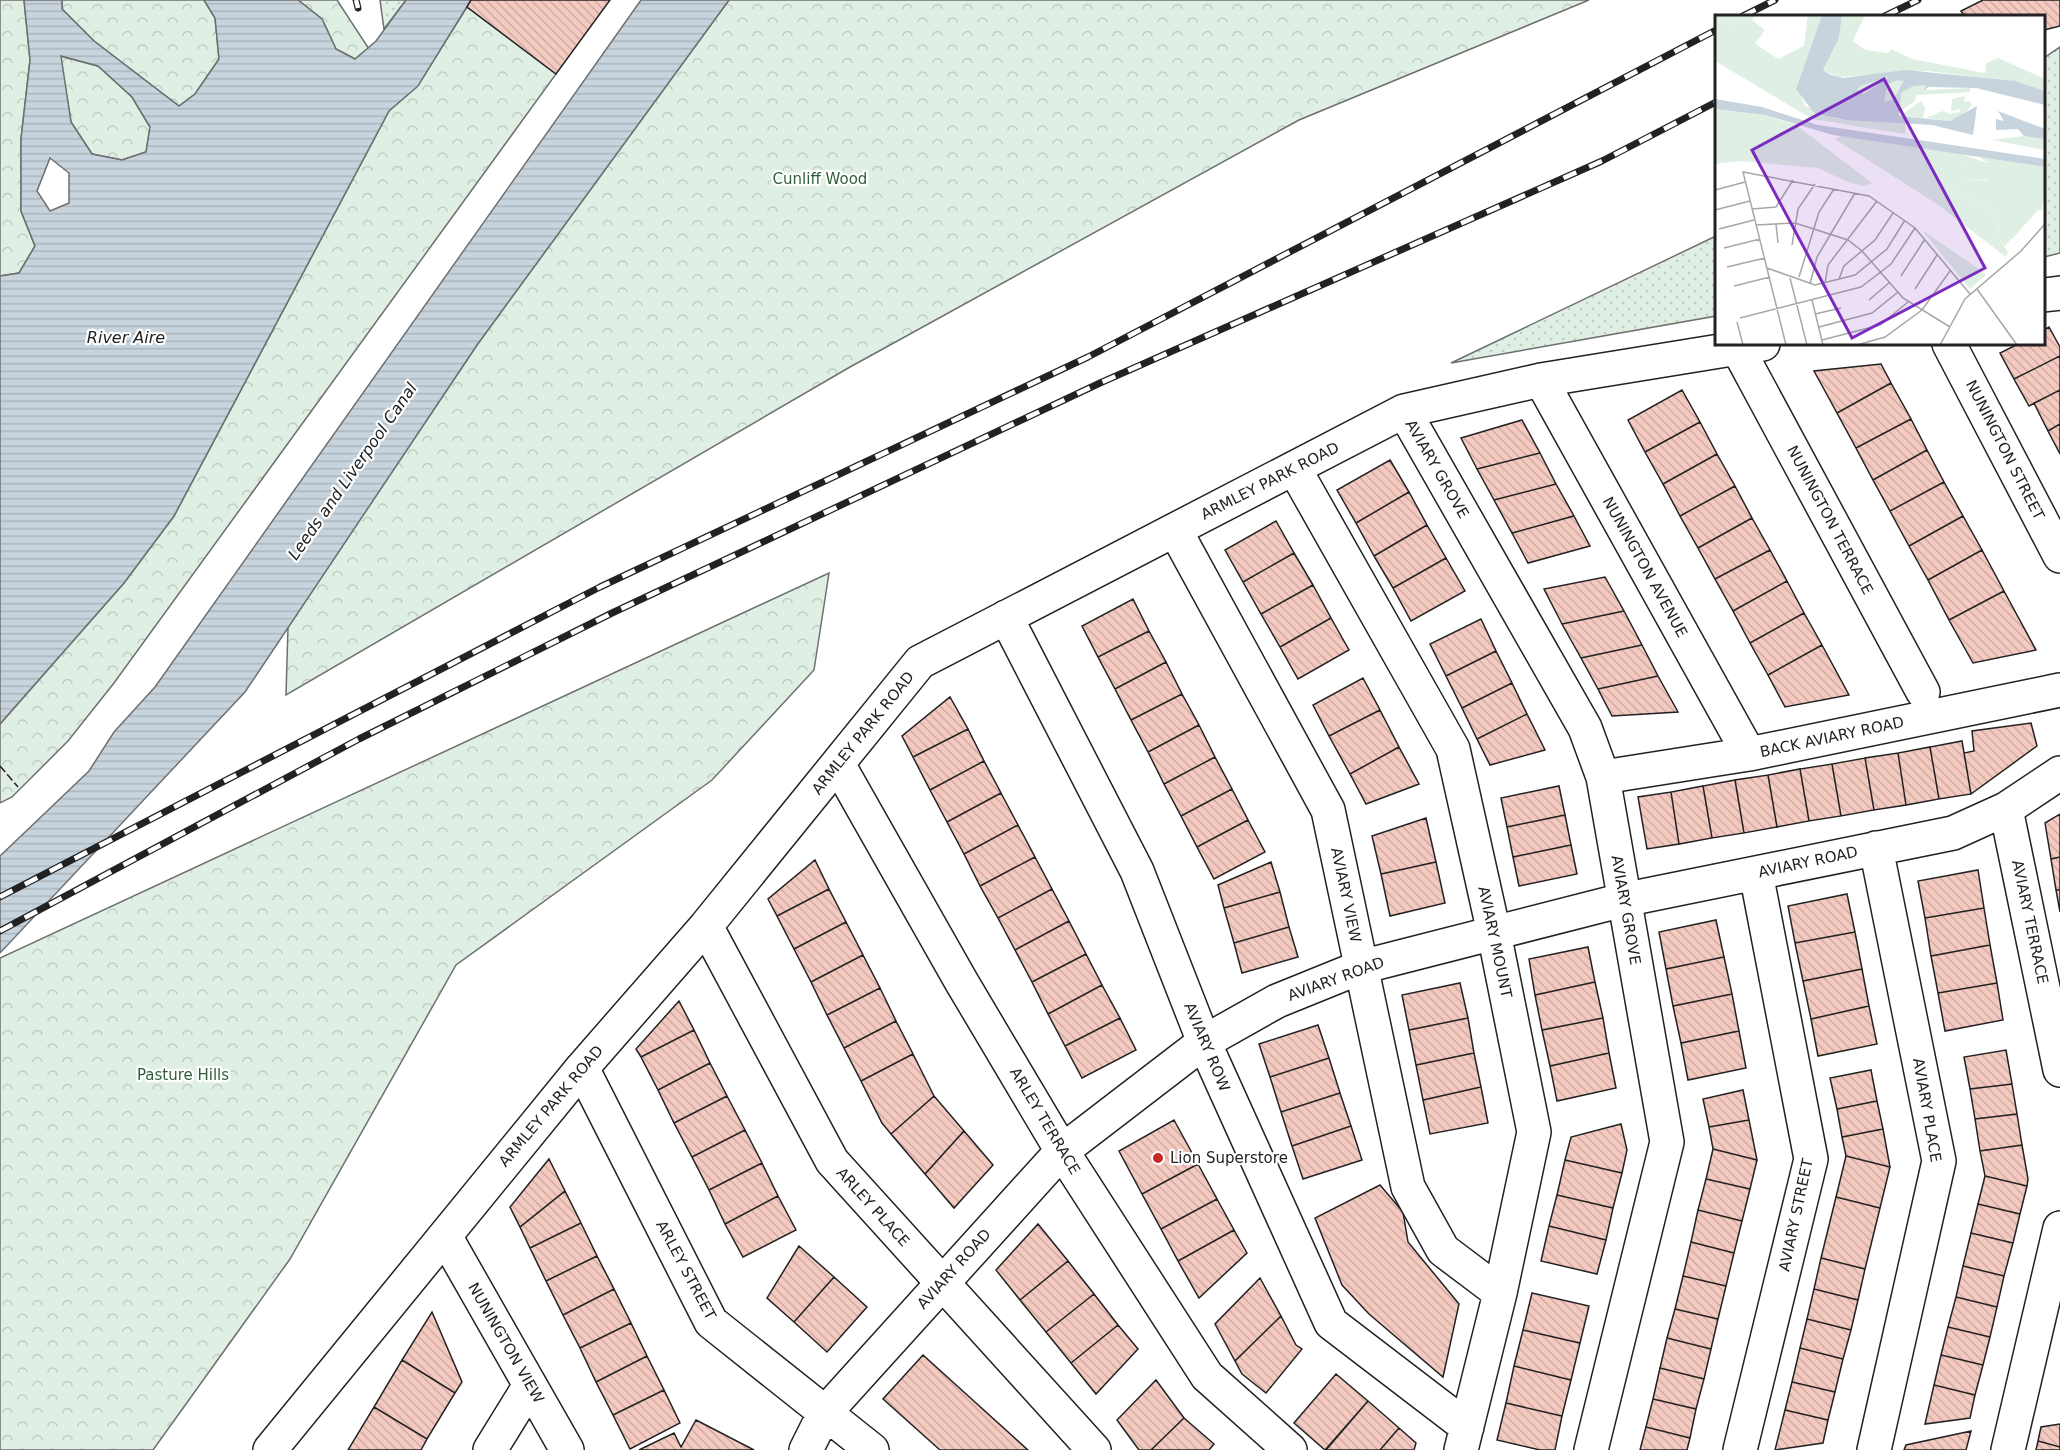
<svg xmlns="http://www.w3.org/2000/svg" width="2060" height="1450" viewBox="0 0 2060 1450" font-family="'DejaVu Sans',sans-serif">
<style>
.grass{fill:url(#grass-dots);stroke:#6f6f6f;stroke-width:1.5}
.forest{fill:url(#forest-crowns);stroke:#6f6f6f;stroke-width:1.5}
.water{fill:url(#water-rules);stroke:#6f6f6f;stroke-width:1.5;fill-rule:evenodd}
.building{fill:url(#building-back-hatch);stroke:#222;stroke-width:1.5}
.lines{fill:none;stroke-linecap:round;stroke-linejoin:round}
.minor-casing{stroke:#222;stroke-width:36}
.minor{stroke:#fff;stroke-width:33}
.rail-casing{stroke:#222;stroke-width:7}
.rail{stroke:#fff;stroke-width:4.5;stroke-dasharray:14;stroke-linecap:butt}
.fence{stroke:#222;stroke-width:1.5;stroke-dasharray:8 3;stroke-linecap:butt}
.poi-dot{fill:#c62828;stroke:#fff;stroke-width:2}
.labels{text-anchor:middle;stroke-width:4.5;stroke-linejoin:round;paint-order:stroke}
.park-label{font-size:15px;fill:#2f5e38;stroke:#fff}
.street-label{font-size:15px;fill:#222;stroke:#fff}
.poi-label{font-size:15px;fill:#222;stroke:#fff;text-anchor:start}
.water-label{font-size:16px;font-style:italic;fill:#222;stroke:#fff}
.inset-road{fill:none;stroke:#a7a7a7;stroke-width:1.5}
.view{fill:#7b2cbf;fill-opacity:0.15;stroke:#7b2cbf;stroke-width:3}
.inset-edge{fill:none;stroke:#222;stroke-width:3}
</style>
<defs>
<pattern id="grass-dots" width="8" height="8" patternUnits="userSpaceOnUse" patternTransform="scale(1.5)"><rect width="8" height="8" fill="#e0efe3"/><path d="M2 2h.1M6 6h.1" fill="none" stroke="#c0cdc2" stroke-width="1.8" stroke-linecap="round"/></pattern>
<pattern id="forest-crowns" width="20" height="18" patternUnits="userSpaceOnUse" patternTransform="scale(1.5)"><rect width="20" height="18" fill="#e0efe3"/><path d="M2 6a3 3 0 1 1 6 0M12 15a3 3 0 1 1 6 0" fill="none" stroke="#c0cdc2"/></pattern>
<pattern id="water-rules" width="6" height="5" patternUnits="userSpaceOnUse" patternTransform="scale(1.5)"><rect width="6" height="5" fill="#c7d3dd"/><path d="M0 2.5h6" fill="none" stroke="#abb5bd"/></pattern>
<pattern id="building-back-hatch" width="6" height="6" patternUnits="userSpaceOnUse" patternTransform="scale(1.5)"><rect width="6" height="6" fill="#f3c9c0"/><path d="M-1 5l2 2M0 0l6 6M5-1l2 2" fill="none" stroke="#d0aca5"/></pattern>
</defs>
<rect width="100%" height="100%" fill="#fff"/>
<!-- grass -->
<path class="grass" d="M380,0H406L384,29Z
M2060,47V253L2044,257V58Z
M1716,236V316L1451,363Z"/>
<!-- forest -->
<path class="forest" d="M0,0H24L30,60L21,139V211L35,246L19,273L0,276Z
M62,0H204L215,18L219,59L195,94L179,106L94,41L62,9Z
M298,0H337L369,49L355,59L336,49L322,19Z
M729,0H1589L1299,120L850,367L286,695L288,627L477,345Z
M467,7L556,74L114,683L68,741L12,797L0,803V724L124,583L174,516L389,111L418,85Z
M60,56L98,66L132,97L150,127L146,152L122,160L92,154L71,122Z
M829,573L814,670L712,780L456,965L290,1259L153,1450H0V958Z"/>
<!-- water -->
<path class="water" d="M24,0H62V9L94,41L179,106L195,94L219,59L215,18L204,0H298L322,19L336,49L355,59L376,41L406,0H471L418,86L389,111L174,516L124,583L0,724V276L19,273L35,246L21,211V139L30,60ZM61,56L98,66L132,97L150,127L146,152L122,160L92,154L71,122ZM50,158L69,173V203L50,211L37,191Z
M641,0H729L477,345L245,692L0,953V856L89,771L114,732L155,687Z"/>
<!-- building -->
<path class="building" d="M471,0H610L556,74L467,7Z
M1983,0H2060V26L2044,30V16H1965L1961,11Z
M2049,327L2060,347V356L2014,379L2000,353L2018,344H2044V330Z
M2060,356V390L2029,406L2014,379Z
M1881,364L1891,383L1837,413L1814,371Z
M1891,383L1911,419L1856,448L1837,413Z
M1682,390L1700,422L1645,452L1628,420Z
M2060,390V424L2048,431L2034,403Z
M1911,419L1927,450L1873,480L1856,448Z
M1522,420L1540,453L1477,469L1461,438Z
M1700,422L1717,454L1663,484L1645,452Z
M2060,424V454L2048,431Z
M1927,450L1944,482L1890,511L1873,480Z
M1540,453L1556,484L1494,500L1477,469Z
M1717,454L1735,486L1680,516L1663,484Z
M1390,460L1409,492L1356,523L1337,490Z
M1944,482L1963,516L1909,546L1890,511Z
M1556,484L1574,516L1512,533L1494,500Z
M1735,486L1752,518L1698,548L1680,516Z
M1409,492L1427,525L1374,556L1356,523Z
M1574,516L1590,546L1528,563L1512,533Z
M1963,516L1982,550L1928,580L1909,546Z
M1752,518L1770,550L1715,579L1698,548Z
M1276,521L1294,553L1243,582L1225,550Z
M1427,525L1446,558L1393,588L1374,556Z
M1770,550L1787,581L1733,611L1715,579Z
M1982,550L2004,591L1949,620L1928,580Z
M1294,553L1313,585L1261,614L1243,582Z
M1446,558L1465,591L1411,621L1393,588Z
M1605,577L1624,611L1562,624L1544,589Z
M1787,581L1804,613L1750,643L1733,611Z
M1313,585L1331,618L1280,647L1261,614Z
M2004,591L2036,650L1973,663L1949,620Z
M1133,599L1149,631L1098,657L1082,626Z
M1624,611L1642,645L1581,658L1562,624Z
M1804,613L1822,645L1768,675L1750,643Z
M1331,618L1349,650L1298,679L1280,647Z
M1481,619L1496,651L1446,676L1430,644Z
M1149,631L1166,662L1115,689L1098,657Z
M1642,645L1658,676L1598,689L1581,658Z
M1822,645L1849,695L1785,707L1768,675Z
M1496,651L1512,683L1462,708L1446,676Z
M1166,662L1182,694L1131,720L1115,689Z
M1658,676L1678,712L1612,716L1598,689Z
M1363,678L1380,710L1329,736L1313,705Z
M1512,683L1527,714L1477,739L1462,708Z
M1182,694L1199,725L1148,752L1131,720Z
M950,697L968,729L913,757L902,736Z
M1380,710L1399,747L1350,774L1329,736Z
M1527,714L1545,750L1490,765L1477,739Z
M2031,723L2037,746L1971,794L1964,753L1974,751L1972,731Z
M1199,725L1215,757L1164,784L1148,752Z
M968,729L984,761L930,790L913,757Z
M1962,741L1971,794L1939,799L1930,747Z
M1399,747L1419,784L1366,804L1350,774Z
M1930,747L1939,799L1906,805L1898,753Z
M1898,753L1906,805L1874,810L1865,758Z
M1215,757L1232,789L1181,816L1164,784Z
M1865,758L1874,810L1841,816L1832,764Z
M984,761L1001,793L947,822L930,790Z
M1832,764L1841,816L1809,821L1800,769Z
M1800,769L1809,821L1777,827L1768,775Z
M1768,775L1777,827L1744,833L1735,780Z
M1735,780L1744,833L1712,838L1703,786Z
M1559,786L1565,815L1507,827L1501,798Z
M1703,786L1712,838L1679,844L1671,792Z
M1232,789L1248,820L1197,847L1181,816Z
M1671,792L1679,844L1647,849L1638,797Z
M1001,793L1018,825L964,854L947,822Z
M2060,814V857L2051,859L2045,823Z
M1565,815L1571,845L1513,857L1507,827Z
M1426,818L1436,862L1381,874L1372,836Z
M1248,820L1265,852L1214,879L1197,847Z
M1018,825L1035,857L980,886L964,854Z
M1571,845L1577,874L1519,886L1513,857Z
M1035,857L1052,889L998,918L980,886Z
M2060,857V890H2056L2051,859Z
M815,860L829,889L777,916L768,899Z
M1271,862L1280,892L1224,908L1218,885Z
M1436,862L1445,903L1390,916L1381,874Z
M1978,870L1984,908L1925,918L1918,881Z
M829,889L846,922L794,949L777,916Z
M1052,889L1069,921L1015,950L998,918Z
M2056,890H2060V912Z
M1280,892L1289,927L1234,943L1224,908Z
M1847,894L1855,932L1795,943L1788,906Z
M1984,908L1990,945L1931,956L1925,918Z
M1716,920L1724,957L1666,969L1659,932Z
M1069,921L1086,954L1032,982L1015,950Z
M846,922L863,955L811,982L794,949Z
M1289,927L1298,957L1242,973L1234,943Z
M1855,932L1862,969L1803,981L1795,943Z
M1990,945L1997,983L1938,993L1931,956Z
M1588,947L1595,982L1535,995L1529,959Z
M1086,954L1102,985L1048,1014L1032,982Z
M863,955L880,988L827,1015L811,982Z
M1724,957L1732,994L1673,1006L1666,969Z
M1862,969L1869,1006L1811,1019L1803,981Z
M1595,982L1603,1018L1542,1030L1535,995Z
M1460,983L1468,1018L1409,1030L1402,995Z
M1997,983L2003,1020L1945,1031L1938,993Z
M1102,985L1120,1018L1065,1046L1048,1014Z
M880,988L896,1021L844,1048L827,1015Z
M1732,994L1739,1031L1681,1043L1673,1006Z
M679,1001L694,1030L641,1057L636,1049Z
M1869,1006L1877,1044L1818,1056L1811,1019Z
M1120,1018L1136,1050L1082,1078L1065,1046Z
M1468,1018L1474,1053L1416,1065L1409,1030Z
M1603,1018L1609,1053L1550,1066L1542,1030Z
M896,1021L913,1054L861,1081L844,1048Z
M1318,1025L1329,1058L1270,1077L1259,1044Z
M694,1030L710,1063L658,1090L641,1057Z
M1739,1031L1746,1068L1688,1080L1681,1043Z
M2006,1050L2012,1084L1970,1089L1964,1057Z
M1474,1053L1481,1087L1423,1100L1416,1065Z
M1609,1053L1616,1088L1557,1101L1550,1066Z
M913,1054L934,1096L891,1134L882,1123L861,1081Z
M1329,1058L1340,1093L1281,1112L1270,1077Z
M710,1063L727,1096L674,1123L658,1090Z
M1871,1070L1877,1101L1837,1109L1830,1078Z
M2012,1084L2017,1114L1975,1119L1970,1089Z
M1481,1087L1488,1123L1430,1134L1423,1100Z
M1743,1090L1749,1120L1709,1127L1703,1099Z
M1340,1093L1351,1126L1292,1146L1281,1112Z
M727,1096L745,1130L692,1157L674,1123Z
M934,1096L964,1131L925,1174L891,1134Z
M1877,1101L1883,1129L1842,1137L1837,1109Z
M2017,1114L2022,1145L1980,1151L1975,1119Z
M1174,1120L1198,1164L1142,1194L1119,1151Z
M1749,1120L1757,1160L1713,1149L1709,1127Z
M1621,1124L1627,1150L1622,1173L1565,1160L1571,1137Z
M1351,1126L1362,1160L1303,1179L1292,1146Z
M1883,1129L1890,1167L1846,1156L1842,1137Z
M745,1130L762,1163L709,1190L692,1157Z
M964,1131L993,1165L954,1208L925,1174Z
M2022,1145L2028,1179L2027,1186L1985,1176L1980,1151Z
M1713,1149L1757,1160L1750,1189L1706,1179Z
M1846,1156L1890,1167L1880,1208L1836,1197Z
M549,1159L565,1191L520,1227L510,1207Z
M1565,1160L1622,1173L1613,1208L1557,1195Z
M762,1163L778,1196L725,1224L709,1190Z
M1198,1164L1217,1199L1161,1229L1142,1194Z
M1985,1176L2027,1186L2020,1214L1978,1204Z
M1706,1179L1750,1189L1742,1221L1698,1210Z
M1380,1185L1403,1212L1408,1242L1459,1304L1443,1377L1369,1314L1342,1285L1315,1218Z
M565,1191L581,1223L530,1248L520,1227Z
M1557,1195L1613,1208L1606,1240L1549,1226Z
M778,1196L796,1230L743,1257L725,1224Z
M1836,1197L1880,1208L1865,1269L1821,1258Z
M1217,1199L1234,1230L1178,1261L1161,1229Z
M1978,1204L2020,1214L2013,1243L1971,1233Z
M1698,1210L1742,1221L1734,1253L1691,1242Z
M581,1223L597,1256L546,1281L530,1248Z
M1038,1224L1068,1261L1020,1300L996,1270Z
M1549,1226L1606,1240L1597,1274L1541,1261Z
M1234,1230L1247,1253L1199,1298L1178,1261Z
M1971,1233L2013,1243L2004,1276L1963,1266Z
M1691,1242L1734,1253L1726,1286L1683,1276Z
M799,1246L834,1277L794,1322L767,1298Z
M597,1256L614,1289L563,1315L546,1281Z
M1821,1258L1865,1269L1858,1300L1814,1289Z
M1068,1261L1094,1294L1046,1332L1020,1300Z
M1963,1266L2004,1276L1997,1307L1956,1297Z
M1683,1276L1726,1286L1718,1319L1675,1309Z
M834,1277L867,1307L827,1352L794,1322Z
M1260,1278L1281,1316L1235,1361L1215,1324Z
M614,1289L631,1323L580,1348L563,1315Z
M1814,1289L1858,1300L1851,1330L1807,1319Z
M1532,1293L1589,1306L1580,1343L1523,1330Z
M1094,1294L1118,1325L1071,1363L1046,1332Z
M1956,1297L1997,1307L1990,1337L1948,1327Z
M1675,1309L1718,1319L1711,1349L1667,1338Z
M432,1312L462,1382L455,1393L402,1360Z
M1281,1316L1296,1345L1302,1349L1266,1393L1242,1374L1235,1361Z
M1807,1319L1851,1330L1843,1359L1800,1348Z
M631,1323L647,1356L596,1382L580,1348Z
M1118,1325L1138,1349L1096,1394L1071,1363Z
M1948,1327L1990,1337L1983,1365L1941,1355Z
M1523,1330L1580,1343L1571,1380L1514,1366Z
M1667,1338L1711,1349L1704,1379L1660,1368Z
M1800,1348L1843,1359L1835,1392L1792,1382Z
M923,1355L1028,1450H940L883,1399Z
M1941,1355L1983,1365L1975,1395L1934,1385Z
M647,1356L664,1390L613,1415L596,1382Z
M402,1360L455,1393L427,1439L374,1407Z
M1514,1366L1571,1380L1562,1416L1506,1403Z
M1660,1368L1704,1379L1696,1409L1653,1399Z
M1336,1374L1368,1401L1325,1450L1294,1423Z
M1156,1380L1184,1418L1151,1450H1139L1117,1420Z
M1792,1382L1835,1392L1828,1420L1785,1410Z
M1934,1385L1975,1395L1970,1418L1925,1424Z
M664,1390L680,1423L630,1449L613,1415Z
M1653,1399L1696,1409L1690,1438L1646,1427Z
M1368,1401L1399,1428L1380,1450H1326Z
M1506,1403L1562,1416L1555,1450H1540L1497,1440Z
M374,1407L427,1439L421,1450H348Z
M1785,1410L1828,1420L1823,1443L1775,1450Z
M1184,1418L1214,1444L1209,1450H1151Z
M696,1420L754,1450H639L674,1433L681,1447Z
M2060,1424V1447L2038,1441L2041,1427Z
M1646,1427L1690,1438L1687,1450H1640Z
M1399,1428L1416,1443L1414,1450H1380Z
M1971,1431L1966,1450H1904L1906,1445Z
M2038,1441L2060,1447V1450H2036Z"/>
<g class="lines">
<!-- minor casing -->
<g class="minor-casing">
<path id="minor" d="M2044,295L2060,293
M1949,344L2060,556
M1738,349L1923,692
M1541,380L1749,754
M1404,411L1585,728L1603,777L1667,1142L1591,1450
M1294,468L1453,749L1494,933L1534,1132L1500,1293L1461,1450
M1175,530L1328,810L1408,1187L1443,1250L1500,1293
M1006,617L1137,871L1204,1042L1331,1323L1467,1427
M838,764L961,981L1062,1151L1207,1376L1290,1450
M1603,777L1749,754L2060,690
M2006,809L2060,1070
M706,926L832,1161L1094,1450
M582,1068L711,1322L872,1450
M445,1236L567,1450
M270,1450L582,1068L706,926L920,662L1404,411L1541,380L1763,344
M490,1450L530,1385
M806,1450L824,1414L1062,1151L1204,1042L1277,1001L1361,967L1623,900L1953,833L2006,809L2060,773
M1740,1450L1811,1159L1756,873
M1874,1450L1939,1161L1876,848
M2008,1450L2060,1228"/>
</g>
<!-- minor -->
<use href="#minor" class="minor"/>
<!-- rail casing -->
<g class="rail-casing">
<path id="rail" d="M356,0L358,8
M1743,16L1775,0
M1885,16L1918,0
M0,897L600,587L1088,357L1716,30
M0,931L359,739L612,613L1100,383L1602,161L1716,102"/>
</g>
<!-- rail -->
<use href="#rail" class="rail"/>
<!-- fence -->
<path class="fence" d="M0,766L18,787"/>
</g>
<!-- markers -->
<circle class="poi-dot" cx="1158" cy="1158" r="6"/>
<g class="labels">
<!-- park labels -->
<g class="park-label">
<text x="820" y="184">Cunliff Wood</text>
<text x="183" y="1080">Pasture Hills</text>
</g>
<!-- street labels -->
<g class="street-label">
<text transform="translate(2005 450) rotate(63)" y="5">NUNINGTON STREET</text>
<text transform="translate(1437 469) rotate(60)" y="5">AVIARY GROVE</text>
<text transform="translate(1270 481) rotate(-27)" y="5">ARMLEY PARK ROAD</text>
<text transform="translate(1830 520) rotate(62)" y="5">NUNINGTON TERRACE</text>
<text transform="translate(1645 567) rotate(61)" y="5">NUNINGTON AVENUE</text>
<text transform="translate(863 733) rotate(-51)" y="5">ARMLEY PARK ROAD</text>
<text transform="translate(1832 737) rotate(-12)" y="5">BACK AVIARY ROAD</text>
<text transform="translate(1808 862) rotate(-12)" y="5">AVIARY ROAD</text>
<text transform="translate(1346 895) rotate(78)" y="5">AVIARY VIEW</text>
<text transform="translate(1626 910) rotate(80)" y="5">AVIARY GROVE</text>
<text transform="translate(2030 922) rotate(78)" y="5">AVIARY TERRACE</text>
<text transform="translate(1495 942) rotate(78)" y="5">AVIARY MOUNT</text>
<text transform="translate(1336 979) rotate(-20)" y="5">AVIARY ROAD</text>
<text transform="translate(1207 1047) rotate(67)" y="5">AVIARY ROW</text>
<text transform="translate(551 1106) rotate(-50)" y="5">ARMLEY PARK ROAD</text>
<text transform="translate(1927 1110) rotate(80)" y="5">AVIARY PLACE</text>
<text transform="translate(1045 1121) rotate(59)" y="5">ARLEY TERRACE</text>
<text transform="translate(873 1207) rotate(48)" y="5">ARLEY PLACE</text>
<text transform="translate(1796 1215) rotate(-78)" y="5">AVIARY STREET</text>
<text transform="translate(954 1269) rotate(-48)" y="5">AVIARY ROAD</text>
<text transform="translate(686 1270) rotate(62)" y="5">ARLEY STREET</text>
<text transform="translate(506 1343) rotate(60)" y="5">NUNINGTON VIEW</text>
</g>
<!-- poi labels -->
<g class="poi-label">
<text x="1170" y="1163">Lion Superstore</text>
</g>
<!-- water labels -->
<g class="water-label">
<text x="126" y="343">River Aire</text>
<text transform="translate(352 471) rotate(-55)" y="6">Leeds and Liverpool Canal</text>
</g>
</g>
<!-- overview -->
<g transform="translate(1715 15)">
<rect width="330" height="330" fill="#fff"/>
<path d="M206,86L210,93L208,103L185,101ZM264,142L330,152V183L290,231L284,225L283,198L237,175L229,167L273,165L245,152L247,146L274,148ZM207,215L265,255L271,260L255,274Z" fill="#e0efe3"/>
<path d="M93,0H107L82,71L90,91L122,104L191,107L190,119L97,104L0,46V1L63,44L89,31ZM127,0H150L138,26L150,35L173,38L176,34L197,44L270,58L271,48L283,43L330,64V76L306,67L213,56L123,62L108,55L124,23ZM173,62L149,79L142,75L144,71ZM182,65H190L178,85L168,86L172,70ZM211,70V75L255,73V77L202,80L199,87L181,99L186,78L195,71ZM250,81L249,87L254,86L257,90L247,101L235,106L211,103L228,96L235,99L245,97V94L236,96L237,84ZM0,94L49,100L81,110L157,168L148,171L133,167L103,153L25,146L0,149ZM126,121L237,136L275,149L247,146L245,151L261,153L274,164L230,168L237,175L283,198L284,224L293,237L291,242L222,189L120,124ZM309,121L330,124V135L277,125ZM323,161L330,163L327,195H323L297,224L294,221L322,189Z" fill="#e0efe3"/>
<path d="M40,0L37,5L50,15L40,29L0,1Z" fill="#e0efe3"/>
<path d="M107,0H127L124,23L108,55L116,60L128,63L190,55L301,66L330,76V90L261,73L213,72L209,76L211,70L198,71L186,78L184,101L235,106L262,91L258,120L217,110L131,105L99,98L81,74ZM173,62L149,79L142,75L145,71ZM182,65L189,66L178,85L169,86L172,70ZM0,84L47,92L103,110L330,144V152L118,120L50,100L0,94ZM283,96L330,114V124L309,121L303,114L281,115V104L289,106Z" fill="#c7d3dd" fill-rule="evenodd"/>
<path class="inset-road" d="M0,175L30,167M37,194L61,192L78,165M0,195L35,186M61,209L63,228M41,210L80,208L133,225L147,236L188,283L235,312M4,214L39,205M77,230L83,194L100,169M9,233L45,224M12,252L50,243M52,253L100,270L140,260L172,234L190,205M186,261L210,224M84,262L104,197L119,174M75,263L92,330M124,264L129,251L160,225L178,198M110,268L113,250L162,186M95,269L102,242L140,178M19,271L55,262M200,274L222,240M262,274L302,330M97,285L108,330M154,285L175,267M100,299L126,293M25,303L146,272L176,249L200,213M22,307L28,330M104,312L157,298L183,277M107,325L165,310L193,287M71,330L28,157L154,181L200,213L255,279M142,330L170,322L207,295L235,256M225,330L250,284L306,236L330,209"/>
<path class="view" d="M169,64L270,253L137,323L37,135Z"/>
<rect width="330" height="330" class="inset-edge"/>
</g>
</svg>
